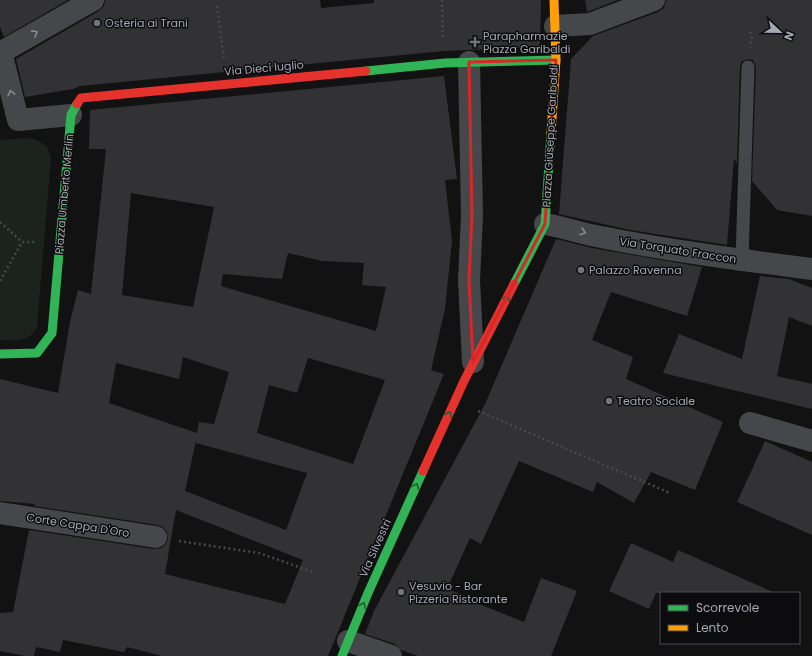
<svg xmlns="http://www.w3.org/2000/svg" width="812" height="656" viewBox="0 0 812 656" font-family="Poppins,sans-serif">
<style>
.green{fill:#1c221d}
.building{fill:#323235;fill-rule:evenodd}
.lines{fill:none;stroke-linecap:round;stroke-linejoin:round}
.path{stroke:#48494c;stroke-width:2.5;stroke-dasharray:2 3;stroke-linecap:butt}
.lane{stroke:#46474b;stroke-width:13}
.street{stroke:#46474b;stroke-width:22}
.fast{stroke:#30b455;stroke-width:9}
.slow{stroke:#ff9f0a;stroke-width:9}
.jam{stroke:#e5322d;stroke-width:9}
.oneway{stroke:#888b93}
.oneway2{stroke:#1e6032}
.marked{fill:none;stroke:#d62828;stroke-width:3;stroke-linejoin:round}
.poi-dot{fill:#71747a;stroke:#0c0c0e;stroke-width:1.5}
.labels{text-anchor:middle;stroke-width:3;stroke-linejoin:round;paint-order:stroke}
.poi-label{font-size:11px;fill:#a4a8b2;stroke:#0c0c0e;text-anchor:start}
.street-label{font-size:11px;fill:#a4a8b2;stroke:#0c0c0e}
</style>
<rect width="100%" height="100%" fill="#121212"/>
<!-- green -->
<path class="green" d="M28,138L37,140L47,146L51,158L37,327C30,343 15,340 0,340V140Z"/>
<!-- building -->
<path class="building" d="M0,0H68L4,37L0,27Z
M105,0H320L321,8L374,3V0H541L540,47L444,51L80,86L73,89L25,97L16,59L99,11L104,6Z
M585,0H618L587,12Z
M666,0H812V216L777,210L752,181L756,67L753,60L748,59L741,62L740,67L737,163L734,159L727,245L630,230L559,214L571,59L593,36L658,12L664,8Z
M444,76L457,179L445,180L452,241L445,309L431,370L444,374L328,656H162L127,647L124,652L63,640L60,652L36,647L34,656H25L0,651V613L13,612L29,530L154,549L161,548L165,545L168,539L167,532L163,527L158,525L34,506L35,504L0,501V379L58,393L70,322L78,290L91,294L106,149H89L90,110ZM131,193L214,207L193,307L122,295ZM288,253L322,261L364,263L362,285L386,287L376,331L221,286L223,274L282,279ZM183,357L229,372L214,424L199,422L197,433L109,403L116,363L179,379ZM308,358L385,380L353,464L257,433L269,385L297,393ZM196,441V443L307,473L286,530L185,491ZM176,510L303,560L285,604L165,574Z
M556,239L592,248L702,267L687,316L611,292L592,340L633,357L626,379L723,422L695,490L651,472L634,503L597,482L593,492L519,461L481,544L470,538L447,589L474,599V602L524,622L541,578L577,591L551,656H418L401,650L395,644L365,634L374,611L485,404Z
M760,276L789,279L812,288V326L789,317L777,376L812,384V409L663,373L679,334L742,359Z
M765,441L812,462V535L737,502Z
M631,543L673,562L678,550L775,593H656L649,609L609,591Z"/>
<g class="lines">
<!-- path -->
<path class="path" d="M442,0L443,38
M217,6L224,59
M750,32L752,38L750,47
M0,222L22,242H36
M0,281L22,242
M478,411L670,493
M179,541L259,553L313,572"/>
<!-- lane -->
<path class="lane" d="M742,260L748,67"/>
<!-- street -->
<path class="street" d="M555,26L590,24L654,0
M1,52L18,120L71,115
M0,53L93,0
M469,62L472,216L469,280L473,362
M545,224C564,227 582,234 601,237C671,251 742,260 812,269
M750,423L812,441
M0,513L156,537
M348,641L391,656"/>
<!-- fast -->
<path class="fast" d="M366,71L445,63L556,60
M514,284L545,224L551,133
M0,354L37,353L52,333L71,115L77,104
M342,656L368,593L423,471"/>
<!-- slow -->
<path class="slow" d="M551,133L556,60L554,0"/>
<!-- jam -->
<path class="jam" d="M77,104L81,98L366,71
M423,471L464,381L514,284"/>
</g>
<!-- one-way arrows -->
<defs><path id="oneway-chevron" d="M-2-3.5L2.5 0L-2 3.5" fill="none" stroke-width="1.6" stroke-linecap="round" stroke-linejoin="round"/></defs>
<g class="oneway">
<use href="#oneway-chevron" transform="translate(35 33) rotate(-29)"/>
<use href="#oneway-chevron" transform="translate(11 93) rotate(-104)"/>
<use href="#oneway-chevron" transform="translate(583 232) rotate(17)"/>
</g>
<g class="oneway2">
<use href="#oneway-chevron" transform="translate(507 298) rotate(-63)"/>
<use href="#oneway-chevron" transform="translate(449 414) rotate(-65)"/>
<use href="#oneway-chevron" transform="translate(416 486) rotate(-66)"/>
<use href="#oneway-chevron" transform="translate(363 605) rotate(-67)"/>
</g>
<!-- marked area -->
<path class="marked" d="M556,60L545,224L473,362L469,280L472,216L469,62Z"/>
<!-- markers -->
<g class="poi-dot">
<circle cx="97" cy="23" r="4"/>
<path d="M473 36h4v4h4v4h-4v4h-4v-4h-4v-4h4z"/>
<circle cx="581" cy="270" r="4"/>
<circle cx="609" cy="401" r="4"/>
<circle cx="401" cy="592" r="4"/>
</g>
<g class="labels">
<!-- poi labels -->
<g class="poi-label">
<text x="105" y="27">Osteria ai Trani</text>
<text x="483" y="40">Parapharmazie<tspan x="483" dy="13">Piazza Garibaldi</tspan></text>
<text x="589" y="274">Palazzo Ravenna</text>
<text x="617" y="405">Teatro Sociale</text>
<text x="409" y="590">Vesuvio - Bar<tspan x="409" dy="13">Pizzeria Ristorante</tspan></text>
</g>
<!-- street labels -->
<g class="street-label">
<text transform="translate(264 68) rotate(-5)" y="4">Via Dieci luglio</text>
<text transform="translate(550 136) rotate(-87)" y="4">Piazza Giuseppe Garibaldi</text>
<text transform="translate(64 194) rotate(-85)" y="4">Piazza Umberto Merlin</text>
<text transform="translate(678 250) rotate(9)" y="4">Via Torquato Fraccon</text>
<text transform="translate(78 525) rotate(9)" y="4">Corte Cappa D'Oro</text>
<text transform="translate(375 548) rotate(-66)" y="4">Via Silvestri</text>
</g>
</g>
<!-- legend -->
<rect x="660" y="592" width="140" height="52" fill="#0c0c0e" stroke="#494a50"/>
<rect x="668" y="605" width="20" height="6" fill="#30b455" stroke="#494a50"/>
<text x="696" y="612" font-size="12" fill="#a4a8b2">Scorrevole</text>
<rect x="668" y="625" width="20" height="6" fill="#ff9f0a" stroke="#494a50"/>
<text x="696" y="632" font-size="12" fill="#a4a8b2">Lento</text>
<!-- north arrow -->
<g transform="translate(780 32) rotate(112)" stroke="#0c0c0e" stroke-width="3" paint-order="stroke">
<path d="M0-3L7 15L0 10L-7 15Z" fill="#a4a8b2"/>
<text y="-6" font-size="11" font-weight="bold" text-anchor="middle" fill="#a4a8b2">N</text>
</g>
</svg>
